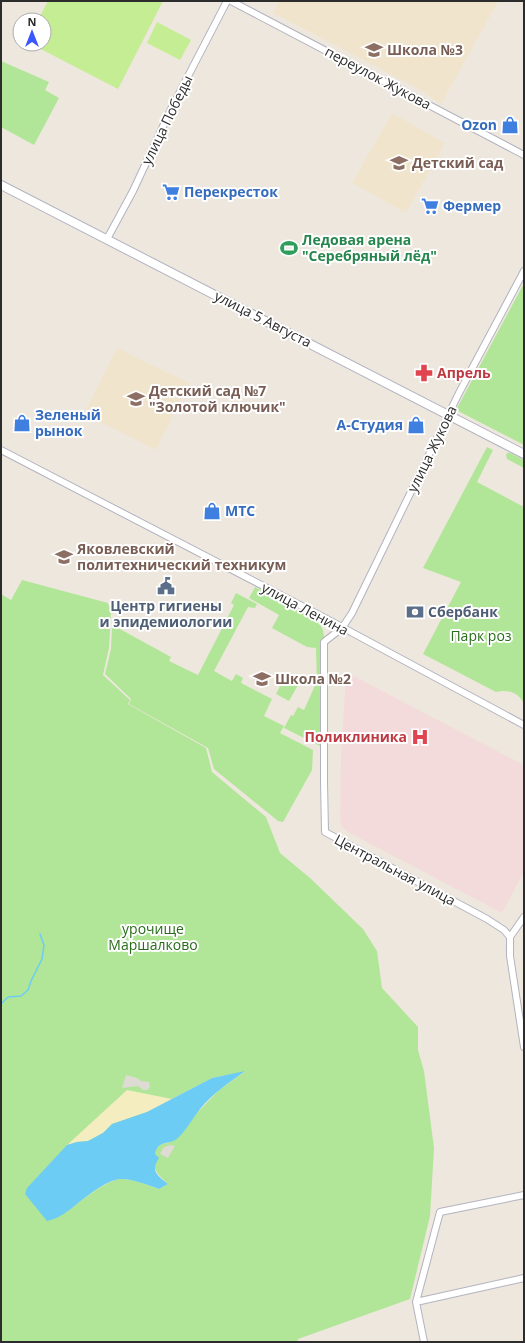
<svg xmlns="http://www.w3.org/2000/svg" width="525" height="1343" viewBox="0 0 525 1343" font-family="'Open Sans',sans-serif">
<rect width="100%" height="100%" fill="#eee7dd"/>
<path fill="#f0e5cc" d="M279 1H496L498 2 441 104 417 88 273 13Z
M392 113 445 143 406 213 352 183Z
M117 348 189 383 156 450 84 414Z"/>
<path fill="#f4dbdb" d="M346 672 524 765V872L502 913 348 832 342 827 340 821 341 756Z"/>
<path fill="#b1e698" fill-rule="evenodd" d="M1 61 49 82 45 90 59 98 34 145 1 127Z
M524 283V445L456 410Z
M487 447 493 450 477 482 524 507V704C519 692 507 689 496 692L423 654 461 582 423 568Z
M507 453H510L524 460V468L507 459 506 455Z
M22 580 108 603 111 610 109 648 103 675 130 700 128 704 206 748 212 772 266 817 280 853 310 878 363 929 377 951 382 988 418 1027V1050L424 1071 434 1148 430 1216 410 1299 298 1339 297 1342H1V594L11 600ZM244 1072 218 1091 168 1143 162 1144 156 1148C152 1169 154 1171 168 1184L159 1189C148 1185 132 1178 120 1179 106 1180 77 1204 65 1213L147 1112 212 1078Z
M255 587 318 621 323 630 324 637V748L284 728 291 715 293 716 298 707 304 710 317 681 316 648 307 647 272 628 279 615 249 598Z
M236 593 257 604 255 608 248 607 214 671 232 681 236 674 243 678 241 683 272 699 264 716 284 726 280 733 313 750 312 770 283 822 278 821 214 769 208 748 129 704 131 699 105 674 111 649 112 627 118 628 171 657 169 661 198 675 234 605 231 603Z
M284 678 298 685 289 701 276 694Z"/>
<path fill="#f3edc0" d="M127 1090 172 1099 147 1112 112 1124 103 1133 88 1141 77 1142 67 1145Z"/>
<path fill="#c5ed94" d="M48 1H163L118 89 31 44H44V20H38Z
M157 22 191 40 180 60 147 43Z"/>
<path fill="#dedad4" d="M126 1075 137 1078 141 1081 149 1082 150 1087 147 1090H143L138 1086 122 1088Z
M170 1145 175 1146 168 1158 160 1154 164 1147Z"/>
<path fill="#6dccf3" d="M245 1071C229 1083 213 1093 200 1109 193 1118 187 1129 178 1138 169 1146 158 1139 155 1154L159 1158C150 1171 158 1176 168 1184L159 1189C149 1185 130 1178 120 1179 106 1180 83 1199 72 1208 64 1214 57 1219 47 1221L25 1194 27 1188 67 1145 77 1142 88 1141 103 1133 112 1124 147 1112 212 1078Z"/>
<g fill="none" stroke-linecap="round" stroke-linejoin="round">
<path stroke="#6dccf3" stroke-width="1.5" d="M1 1004 8 997 21 996 28 990 31 981 42 959 44 945 40 934"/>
<g stroke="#b2b3c0" stroke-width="8">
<path id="minor" d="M231 1 524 155
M107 239 133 191 172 107 227 1
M524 271 459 393 352 613 342 628 324 642V782L325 832 487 919 504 930 510 937V956L524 1047
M1 450 325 618 524 725
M510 937 524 917
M416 1302 524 1278
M424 1342 416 1302 440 1212 524 1195"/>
</g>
<g stroke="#b2b3c0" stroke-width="10">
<path id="tertiary" d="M1 185 524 454"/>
</g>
<use href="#minor" stroke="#fff" stroke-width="6"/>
<use href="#tertiary" stroke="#fff" stroke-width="8"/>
</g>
<defs>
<g id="school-bare" transform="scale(1.38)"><path d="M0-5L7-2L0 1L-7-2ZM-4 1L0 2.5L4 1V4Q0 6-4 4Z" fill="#8d6e63" stroke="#fff" stroke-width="2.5" paint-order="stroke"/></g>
<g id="shop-bare" transform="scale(1.38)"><path d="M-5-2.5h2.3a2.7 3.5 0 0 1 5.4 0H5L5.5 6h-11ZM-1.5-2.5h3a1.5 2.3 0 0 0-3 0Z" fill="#3f7fe0" stroke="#fff" stroke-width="2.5" paint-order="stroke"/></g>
<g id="supermarket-bare" transform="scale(1.38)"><path d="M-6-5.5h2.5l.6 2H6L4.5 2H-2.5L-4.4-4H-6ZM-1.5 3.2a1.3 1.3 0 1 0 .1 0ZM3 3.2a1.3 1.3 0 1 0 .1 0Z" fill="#3f7fe0" stroke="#fff" stroke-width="2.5" paint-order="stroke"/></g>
<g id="stadium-bare" transform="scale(1.38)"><path d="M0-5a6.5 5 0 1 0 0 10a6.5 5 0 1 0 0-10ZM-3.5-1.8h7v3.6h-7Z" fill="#2e9e5b" stroke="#fff" stroke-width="2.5" paint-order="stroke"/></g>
<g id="pharmacy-bare" transform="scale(1.38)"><path d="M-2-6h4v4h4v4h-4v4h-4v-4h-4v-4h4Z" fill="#e0444e" stroke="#fff" stroke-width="2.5" paint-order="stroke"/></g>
<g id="university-bare" transform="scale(1.38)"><path d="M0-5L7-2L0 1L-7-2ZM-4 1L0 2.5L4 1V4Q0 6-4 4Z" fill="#8d6e63" stroke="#fff" stroke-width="2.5" paint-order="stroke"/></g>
<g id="civic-bare" transform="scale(1.38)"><path d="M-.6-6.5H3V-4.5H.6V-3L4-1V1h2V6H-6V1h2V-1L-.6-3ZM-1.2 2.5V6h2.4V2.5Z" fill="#5c6f8a" stroke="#fff" stroke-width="2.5" paint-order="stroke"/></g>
<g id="bank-bare" transform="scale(1.38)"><path d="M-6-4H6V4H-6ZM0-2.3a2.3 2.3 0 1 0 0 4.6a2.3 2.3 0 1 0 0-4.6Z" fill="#5c6f8a" stroke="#fff" stroke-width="2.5" paint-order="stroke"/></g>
<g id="hospital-bare" transform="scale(1.38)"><path d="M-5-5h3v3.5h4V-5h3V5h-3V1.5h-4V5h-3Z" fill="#e0444e" stroke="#fff" stroke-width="2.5" paint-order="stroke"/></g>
</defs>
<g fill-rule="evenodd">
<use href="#school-bare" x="374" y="50"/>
<use href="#shop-bare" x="510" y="125"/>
<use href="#school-bare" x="399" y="163"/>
<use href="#supermarket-bare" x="171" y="192"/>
<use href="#supermarket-bare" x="430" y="206"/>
<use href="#stadium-bare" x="289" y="248"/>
<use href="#pharmacy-bare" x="424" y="373"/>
<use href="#school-bare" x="136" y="399"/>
<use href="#shop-bare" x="22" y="423"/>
<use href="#shop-bare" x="416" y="425"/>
<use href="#shop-bare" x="212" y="511"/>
<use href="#university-bare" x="64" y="557"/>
<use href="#civic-bare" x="166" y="586"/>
<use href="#bank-bare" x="415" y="612"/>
<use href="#school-bare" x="262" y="679"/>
<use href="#hospital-bare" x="420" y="737"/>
</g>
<g text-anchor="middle" stroke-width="4" stroke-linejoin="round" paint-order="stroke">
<g font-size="14" font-weight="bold" fill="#785e54" stroke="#fff" text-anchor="start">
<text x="387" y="55">Школа №3</text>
<text x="412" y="168">Детский сад</text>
<text x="149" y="396">Детский сад №7<tspan x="149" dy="16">"Золотой ключик"</tspan></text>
<text x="77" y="554">Яковлевский<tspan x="77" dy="16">политехнический техникум</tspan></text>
<text x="275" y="684">Школа №2</text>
</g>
<g font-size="14" fill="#2c2c2c" stroke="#fff">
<text transform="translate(378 78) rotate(28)" y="5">переулок Жукова</text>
<text transform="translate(167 120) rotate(-64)" y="5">улица Победы</text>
<text transform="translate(263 319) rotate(27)" y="5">улица 5 Августа</text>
<text transform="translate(432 449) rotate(-64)" y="5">улица Жукова</text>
<text transform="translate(305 609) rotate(28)" y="5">улица Ленина</text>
<text transform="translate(395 870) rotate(28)" y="5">Центральная улица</text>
</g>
<g font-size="14" font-weight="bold" fill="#366cbe" stroke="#fff" text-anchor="start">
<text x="497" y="130" text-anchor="end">Ozon</text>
<text x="184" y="197">Перекресток</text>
<text x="443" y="211">Фермер</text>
<text x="35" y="420">Зеленый<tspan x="35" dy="16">рынок</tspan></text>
<text x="403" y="430" text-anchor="end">А-Студия</text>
<text x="225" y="516">МТС</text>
</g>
<g font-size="14" font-weight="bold" fill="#27864d" stroke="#fff" text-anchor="start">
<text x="302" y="245">Ледовая арена<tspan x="302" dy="16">"Серебряный лёд"</tspan></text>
</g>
<g font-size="14" font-weight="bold" fill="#be3a42" stroke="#fff" text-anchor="start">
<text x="437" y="378">Апрель</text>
<text x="407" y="742" text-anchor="end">Поликлиника</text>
</g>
<g font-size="14" font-weight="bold" fill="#4e5e75" stroke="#fff">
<text x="166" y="611">Центр гигиены<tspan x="166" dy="16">и эпидемиологии</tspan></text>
<text x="428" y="617" text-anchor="start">Сбербанк</text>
</g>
<g font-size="14" fill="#276c18" stroke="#fff">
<text x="481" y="641">Парк роз</text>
<text x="153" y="934">урочище<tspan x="153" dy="16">Маршалково</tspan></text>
</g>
</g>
<rect width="525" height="1343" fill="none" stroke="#2c2c2c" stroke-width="4"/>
<g transform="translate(32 32)"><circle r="19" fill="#ffffff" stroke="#ababab"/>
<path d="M0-3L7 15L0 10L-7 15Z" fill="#3958ff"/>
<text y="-6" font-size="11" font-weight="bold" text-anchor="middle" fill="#2c2c2c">N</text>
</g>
</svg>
